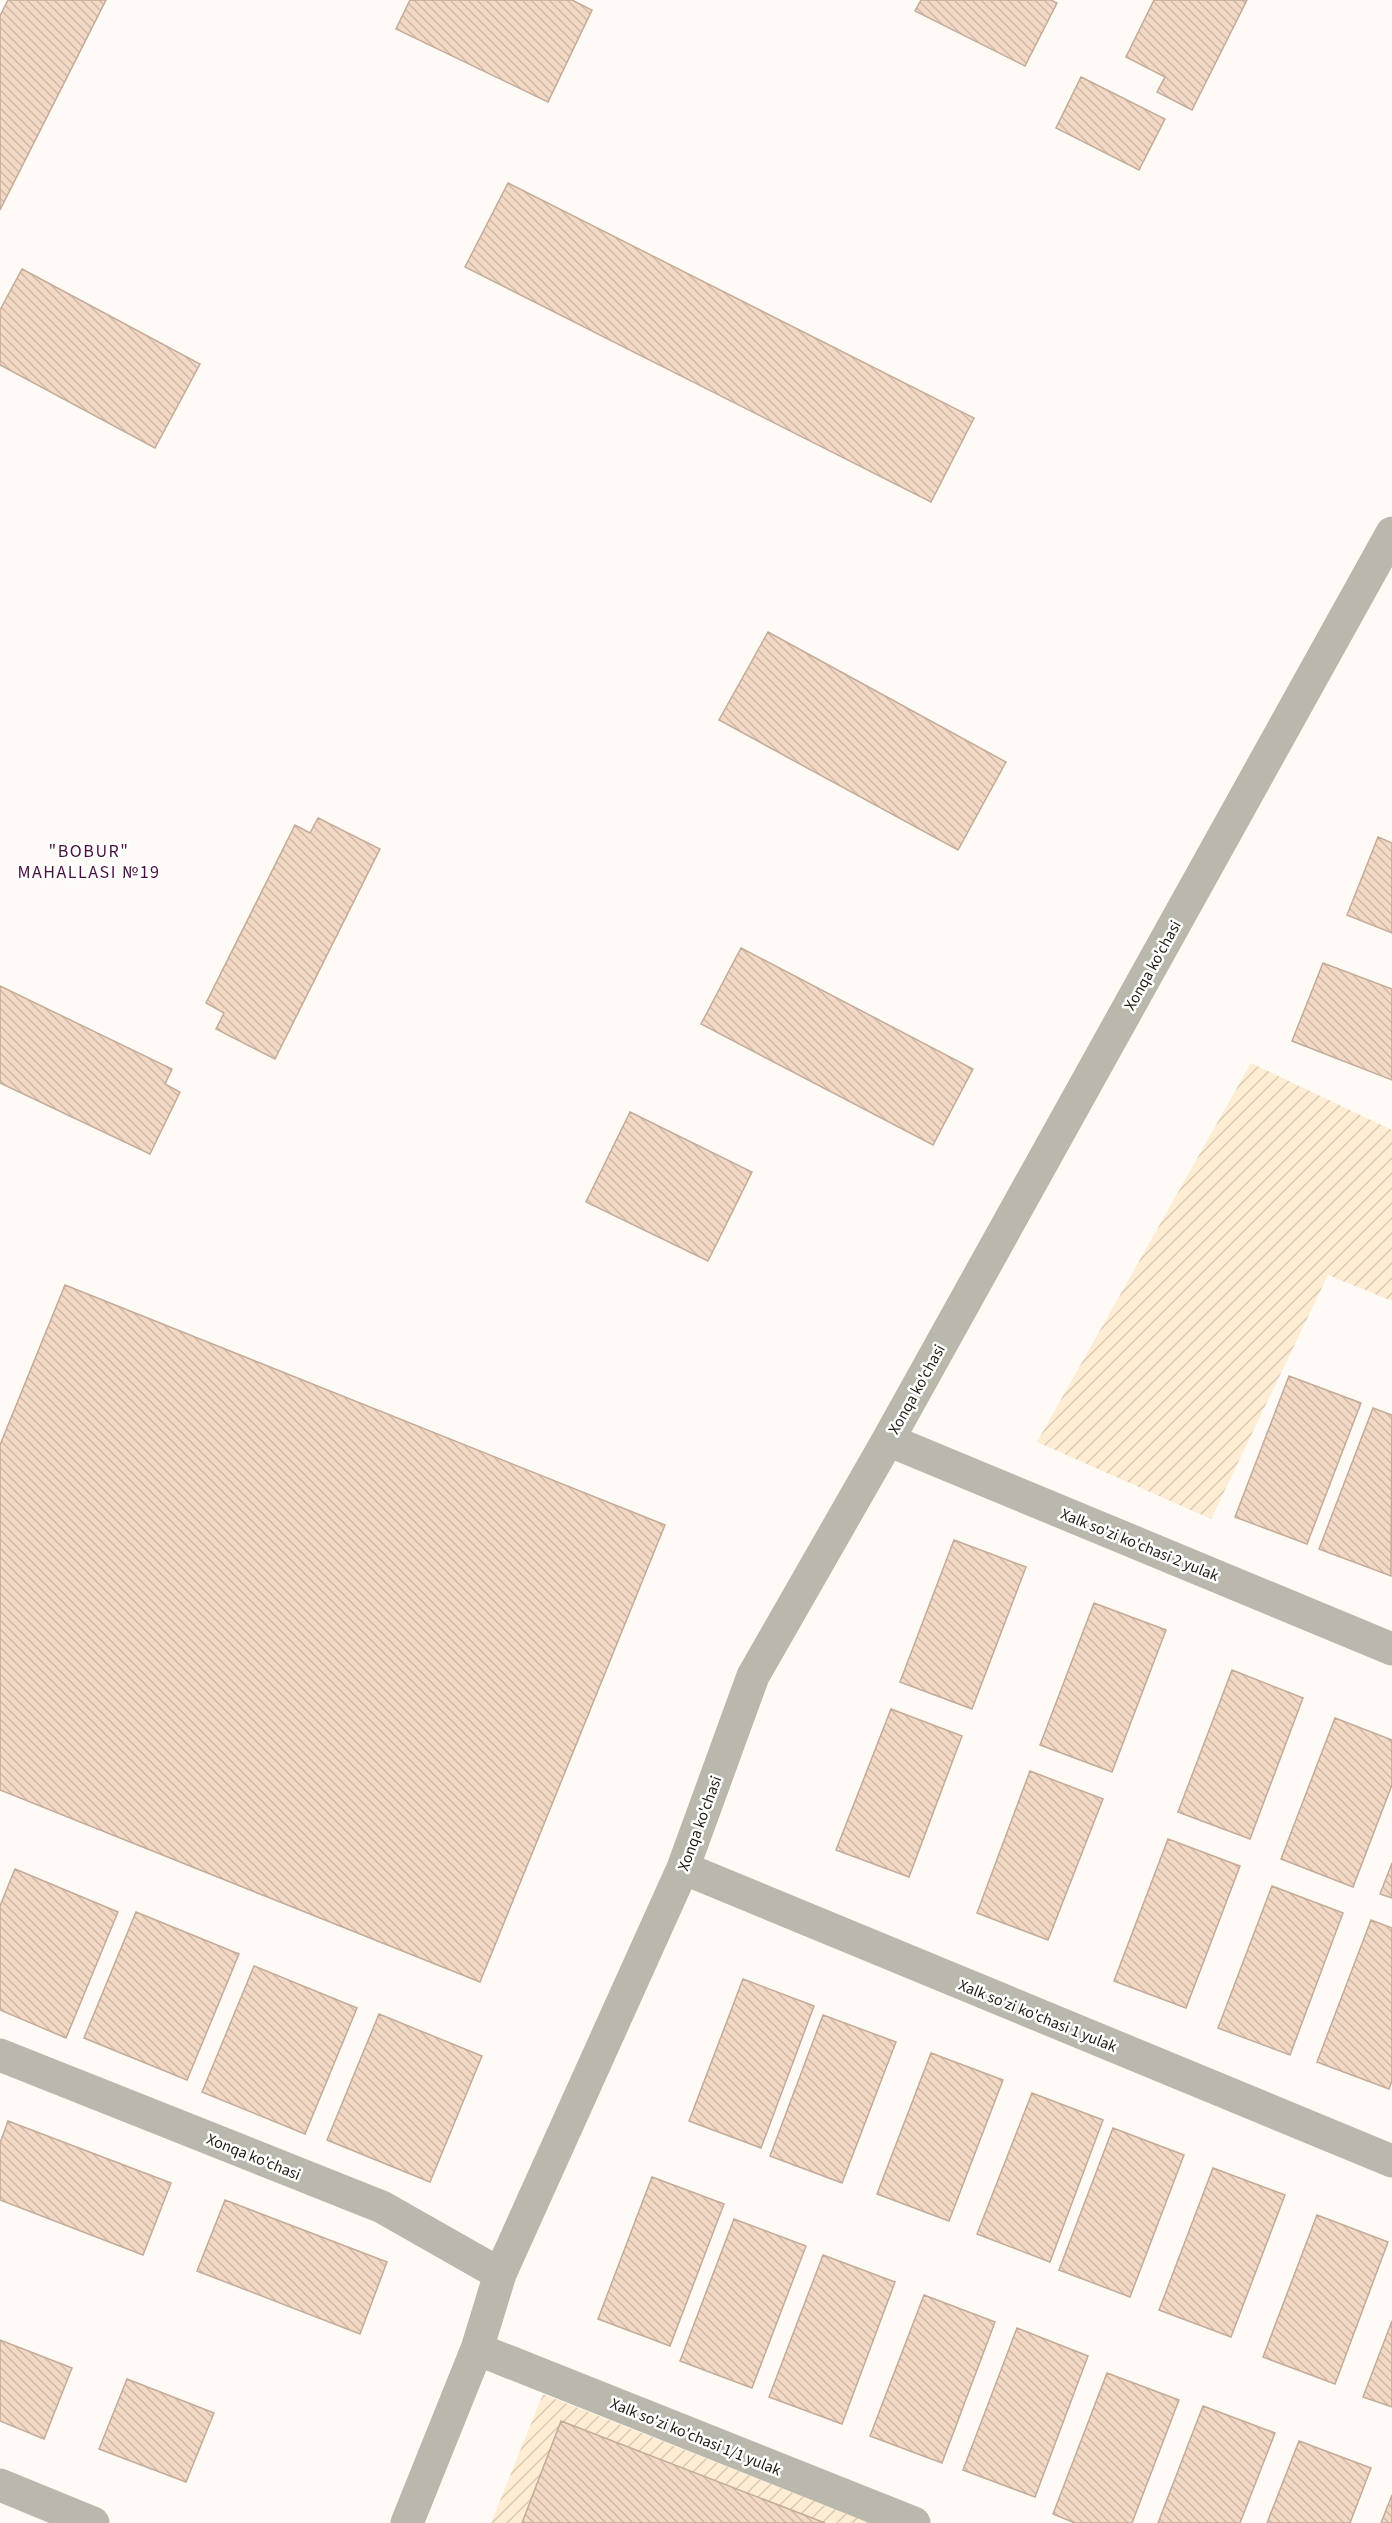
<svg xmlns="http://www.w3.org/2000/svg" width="1392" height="2523" viewBox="0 0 1392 2523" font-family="'Source Sans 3',sans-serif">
<defs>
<pattern id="industrial-furrows" width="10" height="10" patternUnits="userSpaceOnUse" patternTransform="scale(1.5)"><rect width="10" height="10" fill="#feecd3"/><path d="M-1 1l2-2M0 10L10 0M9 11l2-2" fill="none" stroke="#d9cab4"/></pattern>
<pattern id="building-back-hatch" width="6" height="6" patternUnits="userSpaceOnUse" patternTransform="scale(1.5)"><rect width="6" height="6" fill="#f2d8c5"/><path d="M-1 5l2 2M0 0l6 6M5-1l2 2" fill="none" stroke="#cfb9a8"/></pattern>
</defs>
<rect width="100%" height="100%" fill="#fefbf6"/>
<path fill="url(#industrial-furrows)" d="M1251 1063 1392 1130V1301L1328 1275 1211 1519 1037 1442Z
M543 2394 870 2523H491Z"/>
<path fill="url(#building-back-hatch)" stroke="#c4ab99" stroke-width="1.5" d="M8 0H106L0 210V16Z
M410 0H572L592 10 548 102 396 29Z
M921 0H1051L1057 3 1025 66 915 11Z
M1154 0H1247L1192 110 1157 92 1165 77 1126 57Z
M1081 77 1165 119 1139 170 1056 128Z
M508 183 974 418 931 502 465 267Z
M22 269 200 364 155 448 0 365V310Z
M768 632 1006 762 958 850 719 720Z
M318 818 380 849 275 1059 216 1029 224 1013 206 1003 295 825 310 833Z
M1378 837 1392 843V933L1347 915Z
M741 948 973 1069 933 1145 701 1024Z
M1323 963 1392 989V1080L1292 1041Z
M0 986 172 1069 165 1084 180 1092 150 1154 0 1083Z
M630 1112 752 1172 708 1261 586 1202Z
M65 1285 665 1525 480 1982 0 1790V1445Z
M1289 1376 1361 1403 1307 1544 1235 1517Z
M1373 1408 1392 1415 1391 1576 1319 1549Z
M954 1540 1026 1567 972 1709 900 1682Z
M1094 1603 1166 1630 1112 1772 1040 1745Z
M1232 1670 1303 1698 1250 1839 1178 1812Z
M891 1709 962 1736 909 1877 836 1850Z
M1335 1718 1392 1740V1785L1353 1887 1281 1859Z
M1030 1771 1103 1799 1048 1940 977 1913Z
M1168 1839 1240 1866 1186 2008 1114 1981Z
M1392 1863V1898L1380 1894Z
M15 1869 118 1912 66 2038 0 2010V1906Z
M1272 1886 1343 1913 1290 2055 1218 2028Z
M136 1912 239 1954 187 2080 84 2038Z
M1371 1920 1392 1928V2081L1389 2089 1317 2062Z
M254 1966 357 2008 305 2134 202 2092Z
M743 1979 814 2006 761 2148 689 2121Z
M379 2014 482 2056 430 2182 327 2140Z
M823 2015 896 2042 842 2183 770 2156Z
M931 2053 1003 2080 949 2221 877 2194Z
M1032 2093 1103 2120 1050 2262 977 2234Z
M8 2121 171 2183 143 2255 0 2200V2143Z
M1113 2128 1184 2155 1130 2297 1059 2270Z
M1213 2168 1285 2195 1231 2337 1159 2310Z
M652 2177 724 2204 670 2346 598 2319Z
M225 2200 387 2262 360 2334 197 2271Z
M1317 2215 1388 2242 1335 2384 1263 2357Z
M734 2219 806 2246 752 2388 680 2361Z
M823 2255 895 2282 842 2424 769 2397Z
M924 2295 995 2322 942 2463 870 2436Z
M1392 2321V2407L1363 2397Z
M1017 2328 1088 2356 1035 2497 963 2470Z
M0 2340 72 2368 44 2439 0 2421Z
M1107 2373 1179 2400 1132 2523H1075L1053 2514Z
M127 2379 214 2413 186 2482 99 2449Z
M1203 2406 1275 2433 1240 2523H1158Z
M561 2421 825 2523H522Z
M1299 2441 1371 2468 1350 2523H1267Z
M1392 2495V2523H1381Z"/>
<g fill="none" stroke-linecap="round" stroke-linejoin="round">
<path stroke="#bab8ac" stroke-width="33" d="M888 1440 1392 1649
M683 1868 1392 2161
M0 2055 382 2207 500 2274
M477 2349 914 2523
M0 2485 93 2523
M407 2523 477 2349 500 2274 683 1868 753 1676 888 1440 1392 533"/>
</g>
<g text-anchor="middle" stroke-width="5" stroke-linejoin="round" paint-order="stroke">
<g font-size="16" fill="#201a11" stroke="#fff">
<text transform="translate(1152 965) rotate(-61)" y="6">Xonqa ko'chasi</text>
<text transform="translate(916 1389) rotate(-61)" y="6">Xonqa ko'chasi</text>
<text transform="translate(1140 1544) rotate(22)" y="6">Xalk so'zi ko'chasi 2 yulak</text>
<text transform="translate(699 1823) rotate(-70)" y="6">Xonqa ko'chasi</text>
<text transform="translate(1038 2015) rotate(22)" y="6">Xalk so'zi ko'chasi 1 yulak</text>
<text transform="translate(254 2156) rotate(22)" y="6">Xonqa ko'chasi</text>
<text transform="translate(696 2436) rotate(22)" y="6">Xalk so'zi ko'chasi 1/1 yulak</text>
</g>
<g font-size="18" letter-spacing="1.5" fill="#47113e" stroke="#fff">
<text x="89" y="857">"BOBUR"<tspan x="89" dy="21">MAHALLASI №19</tspan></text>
</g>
</g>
</svg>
